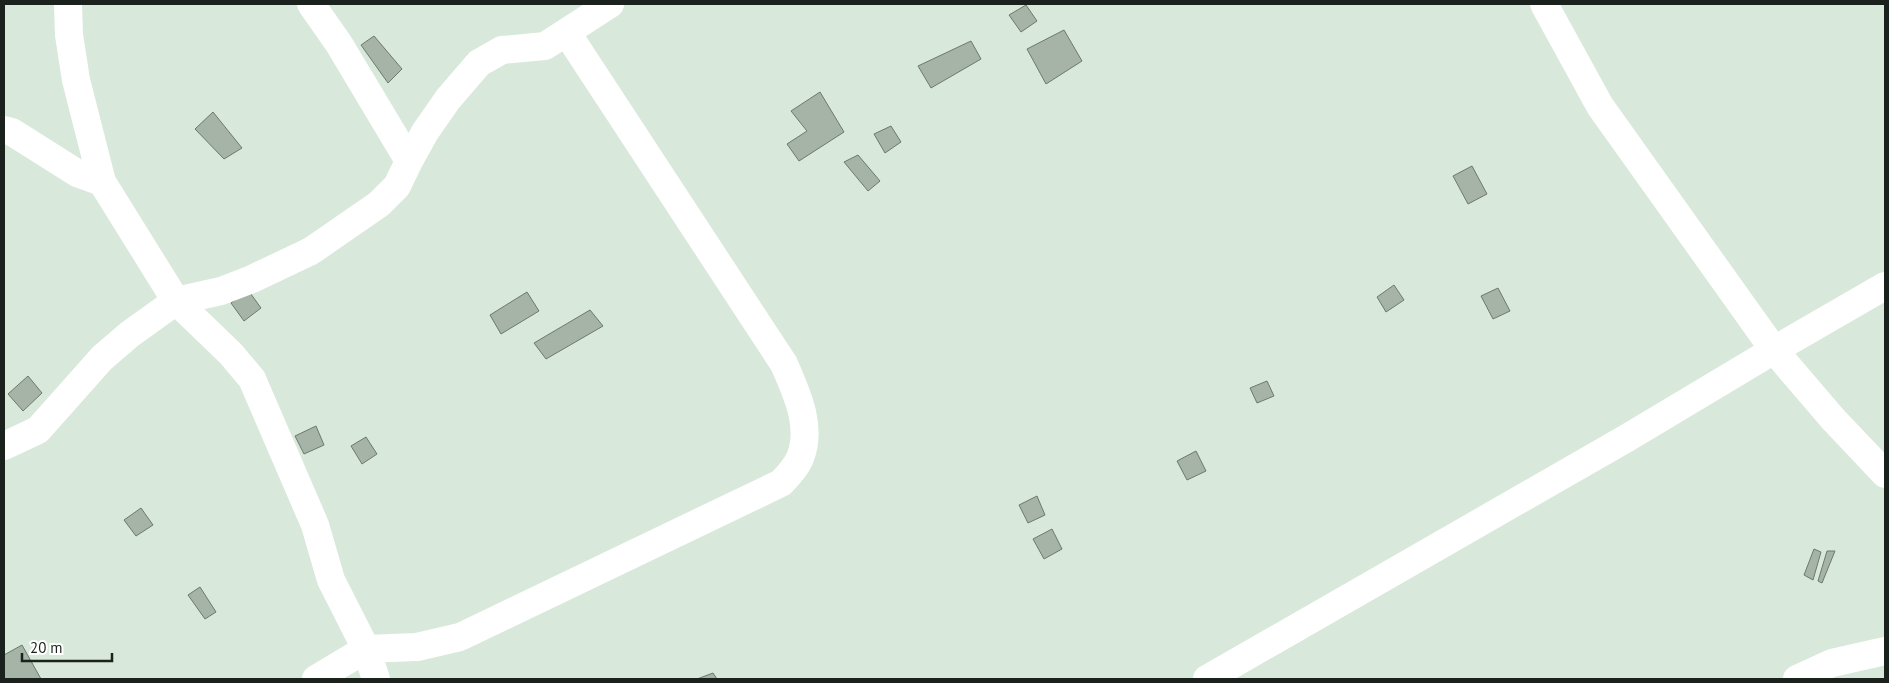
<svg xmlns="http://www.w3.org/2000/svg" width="1889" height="683" viewBox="0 0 1889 683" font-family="'PT Sans',sans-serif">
<rect width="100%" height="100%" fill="#d8e8da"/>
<path fill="#a5b4a7" stroke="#6c7a6e" d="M1026 5 1037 21 1021 32 1009 15Z
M1064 30 1082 61 1046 84 1027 49Z
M374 36 402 69 388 83 361 45Z
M971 41 981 59 931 88 918 66Z
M820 92 844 132 799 161 787 144 807 131 791 111Z
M213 112 242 148 224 159 195 129Z
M891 126 901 142 885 153 874 134Z
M858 155 880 181 868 191 844 162Z
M1472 166 1487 194 1468 204 1453 176Z
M1394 285 1404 300 1386 312 1377 297Z
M1498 288 1510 311 1493 319 1481 296Z
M248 290 261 308 244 321 231 303Z
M527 292 539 311 501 334 490 315Z
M590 310 603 326 546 359 534 343Z
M28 376 42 393 23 411 8 394Z
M1267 381 1274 396 1257 403 1250 388Z
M316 426 324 445 304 454 295 436Z
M366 437 377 454 362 464 351 446Z
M1196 451 1206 471 1187 480 1177 461Z
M1037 496 1045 515 1028 523 1019 505Z
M141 508 153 525 136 536 124 520Z
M1052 529 1062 549 1044 559 1033 539Z
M1814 549 1821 552 1813 580 1804 575Z
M1827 551H1835L1822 583 1818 581Z
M200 587 216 612 205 619 188 595Z
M22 645 41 679H4V655Z
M713 673 717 679H697Z"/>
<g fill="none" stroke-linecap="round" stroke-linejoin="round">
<path stroke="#fff" stroke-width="28" d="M68 4 69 35 76 80 102 182 176 301 231 354 252 379 315 525 331 580 366 649 376 679
M311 4 339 44 409 161
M1544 4 1600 106 1774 350 1833 419 1885 474
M4 130 12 132 77 173 102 182
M4 446 38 430 102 358 130 334 176 301 221 291 252 279 311 251 379 204 397 186 409 161 425 132 448 99 479 63 502 50 545 46 610 4
M316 679 366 649 417 647 460 637 781 483C788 476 796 467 800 458 813 426 796 392 784 364L567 33
M1207 679 1627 438 1774 350 1885 286
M1797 679 1832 663 1885 651"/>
</g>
<rect width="1889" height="683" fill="none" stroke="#1b211c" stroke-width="10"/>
<path d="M22 653v8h90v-8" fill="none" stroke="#1b211c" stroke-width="2.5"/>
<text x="30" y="653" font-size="15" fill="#1b211c" stroke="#ffffff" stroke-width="4" paint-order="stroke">20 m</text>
</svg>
